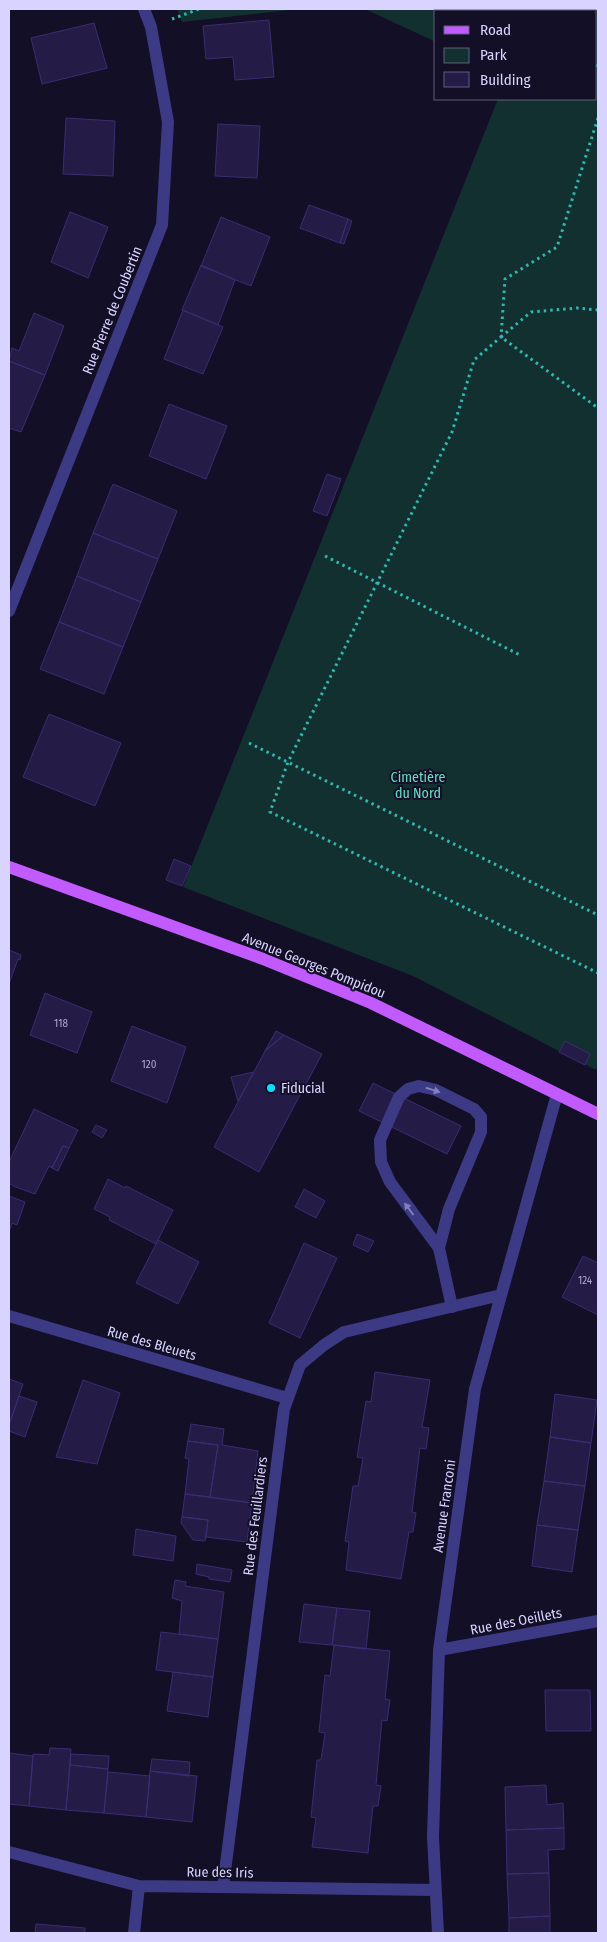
<svg xmlns="http://www.w3.org/2000/svg" width="607" height="1942" viewBox="0 0 607 1942" font-family="'Fira Sans Condensed',sans-serif">
<rect width="100%" height="100%" fill="#130f26"/>
<path fill="#12302f" d="M177 9H298L182 22Z
M365 9H528L527 11H436V42Z
M534 9H598V1069H594L413 976 183 887 498 99H596V11H533Z"/>
<path fill="#241b47" stroke="#3b2d73" d="M269 20 274 77 235 80 233 57 206 59 203 26Z
M94 23 107 68 42 84 31 38Z
M66 118 115 121 113 176 63 174Z
M218 124 260 126 257 178 215 176Z
M309 205 348 219 340 243 300 228Z
M70 212 108 227 88 278 51 262Z
M221 217 270 237 251 286 201 266Z
M348 219 352 221 344 244 340 243Z
M201 265 235 280 218 325 182 310Z
M183 310 223 327 203 374 164 359Z
M34 313 64 326 45 375 9 361 12 348 19 351Z
M9 361 45 375 21 432 9 428Z
M169 404 227 426 206 479 149 456Z
M327 474 341 479 327 516 313 511Z
M113 484 177 511 158 559 93 533Z
M93 533 158 559 141 602 77 576Z
M77 576 141 602 123 647 59 622Z
M59 622 123 647 104 694 40 669Z
M49 714 121 743 95 806 23 777Z
M174 859 191 866 182 886 166 880Z
M9 950 21 955 20 960 18 959 9 984Z
M45 993 92 1012 77 1053 30 1035Z
M132 1026 186 1047 167 1103 111 1081Z
M276 1031 284 1035 265 1051Z
M284 1035 322 1054 259 1172 214 1147 265 1051Z
M565 1041 590 1054 585 1065 559 1052Z
M254 1072 238 1101 231 1077Z
M373 1083 461 1126 447 1154 359 1111Z
M34 1109 78 1130 69 1148 63 1146 52 1168 49 1166 35 1194 13 1186 12 1184 9 1185V1162Z
M96 1125 107 1130 102 1138 92 1132Z
M63 1146 69 1148 58 1171 52 1168Z
M108 1179 125 1188 126 1186 173 1210 156 1244 109 1220 110 1217 94 1209Z
M304 1189 325 1201 316 1218 295 1207Z
M9 1196 25 1202 17 1225 12 1223 9 1232Z
M357 1234 374 1241 368 1252 353 1245Z
M158 1240 199 1262 178 1304 136 1283Z
M304 1243 337 1258 300 1338 269 1323Z
M583 1256 598 1263V1315L562 1297Z
M375 1372 430 1380 422 1427 429 1428 426 1449 420 1448 412 1512 416 1513 413 1532H409L401 1579 346 1570 349 1542 345 1541 353 1486H358L363 1458 357 1457 366 1401 371 1402Z
M9 1379 23 1384 9 1425Z
M83 1380 120 1393 97 1464 56 1457Z
M555 1394 597 1400 591 1443 550 1437Z
M19 1396 37 1402 25 1437 9 1431V1425Z
M191 1424 224 1429 222 1445 258 1451 252 1503 210 1497 218 1445 188 1441Z
M550 1437 591 1443 585 1486 544 1481Z
M188 1441 218 1445 210 1497 185 1494 189 1459 185 1458Z
M544 1481 585 1486 578 1530 537 1525Z
M185 1494 252 1503 247 1542 206 1537 208 1520 182 1517Z
M182 1517 208 1520 205 1541 193 1540 181 1523Z
M537 1525 578 1530 572 1572 532 1566Z
M136 1529 176 1536 173 1561 133 1555Z
M197 1564 232 1570 230 1582 209 1579V1577L196 1574Z
M175 1580 186 1582 185 1586 224 1592 218 1639 179 1634 182 1601 172 1598Z
M304 1604 337 1608 332 1645 299 1642Z
M337 1608 370 1611 366 1649 332 1645Z
M161 1632 218 1639 213 1677 156 1670Z
M334 1645 390 1651 385 1699 390 1700 387 1721 382 1720 376 1785 381 1786 378 1806H373L368 1853 312 1847 316 1818 311 1817 317 1760H321L325 1733 319 1732 325 1675 330 1676Z
M173 1672 213 1677 208 1717 167 1711Z
M545 1690H590L591 1731H546Z
M50 1748 71 1749 66 1810 29 1806 33 1754 49 1755Z
M9 1753 33 1756 29 1806 9 1804Z
M71 1754 109 1756 108 1769 70 1765Z
M152 1759 190 1762 189 1776 150 1771Z
M70 1765 108 1769 104 1813 66 1810Z
M150 1771 197 1776 192 1822 146 1817Z
M108 1772 150 1776 146 1817 104 1813Z
M546 1785 547 1805 563 1803 564 1828 506 1830 505 1787Z
M564 1828V1849L548 1850 549 1873 507 1874 506 1830Z
M549 1873 550 1916 509 1918 507 1874Z
M550 1916V1933H509V1918Z
M36 1924 85 1928V1933H35Z"/>
<g fill="none" stroke-linecap="round" stroke-linejoin="round">
<path stroke="#2fb8b0" stroke-width="3" stroke-dasharray="2.5 4" stroke-linecap="butt" d="M172 19 199 9
M596 65 598 66
M598 118 557 247 505 279 501 337 474 360 452 432 288 762 270 812 598 973
M598 310 577 308 531 312 501 337 598 408
M325 556 520 655
M249 743 598 915"/>
<path stroke="#3d3a85" stroke-width="12" d="M9 611 162 225 168 122 151 27 144 9
M439 1248 449 1209 481 1132V1117L474 1109 436 1090 419 1086 408 1089 399 1097 380 1140 381 1162 390 1182 439 1248 452 1307
M9 1316 287 1398
M439 1650 598 1621
M9 1852 139 1886 435 1890
M223 1887 284 1409 300 1365 324 1345 344 1332 501 1295
M134 1933 139 1886
M438 1933 433 1837 439 1650 475 1389 557 1094"/>
<path stroke="#c25bff" stroke-width="12" d="M9 867 263 959 371 1003 598 1114"/>
</g>
<defs><path id="oneway-solid" d="M-6-.8H1V-3.2L6.5 0L1 3.2V.8H-6Z" transform="scale(1.25)"/></defs>
<g fill="#837fbc">
<use href="#oneway-solid" transform="translate(433 1090) rotate(17)"/>
<use href="#oneway-solid" transform="translate(409 1209) rotate(-127)"/>
</g>
<circle fill="#00e5ff" stroke="#130f26" stroke-width="2" cx="271" cy="1088" r="5"/>
<g text-anchor="middle" stroke-width="4" stroke-linejoin="round" paint-order="stroke">
<g font-size="11" fill="#aca6d1">
<text x="61" y="1027">118</text>
<text x="149" y="1068">120</text>
<text x="585" y="1284">124</text>
</g>
<g font-size="14" fill="#d9d4ff" stroke="#130f26">
<text transform="translate(112 310) rotate(-68)" y="5">Rue Pierre de Coubertin</text>
<text transform="translate(314 965) rotate(22)" y="5">Avenue Georges Pompidou</text>
<text transform="translate(152 1343) rotate(16)" y="5">Rue des Bleuets</text>
<text transform="translate(444 1506) rotate(-82)" y="5">Avenue Franconi</text>
<text transform="translate(255 1516) rotate(-83)" y="5">Rue des Feuillardiers</text>
<text transform="translate(516 1621) rotate(-11)" y="5">Rue des Oeillets</text>
<text transform="translate(220 1872) rotate(1)" y="5">Rue des Iris</text>
</g>
<g font-size="14" fill="#5fe0c0" stroke="#130f26">
<text x="418" y="782">Cimetière<tspan x="418" dy="16">du Nord</tspan></text>
</g>
<g font-size="14" fill="#d9d4ff" stroke="#130f26" text-anchor="start">
<text x="281" y="1093">Fiducial</text>
</g>
</g>
<rect width="607" height="1942" fill="none" stroke="#d9d4ff" stroke-width="20"/>
<rect x="434" y="10" width="162" height="90" fill="#130f26" stroke="#625e7d"/>
<rect x="444" y="26" width="25" height="8" fill="#c25bff" stroke="#625e7d"/>
<text x="480" y="35" font-size="15" fill="#d9d4ff">Road</text>
<rect x="444" y="48" width="25" height="15" fill="#12302f" stroke="#625e7d"/>
<text x="480" y="60" font-size="15" fill="#d9d4ff">Park</text>
<rect x="444" y="72" width="25" height="15" fill="#241b47" stroke="#625e7d"/>
<text x="480" y="85" font-size="15" fill="#d9d4ff">Building</text>
</svg>
